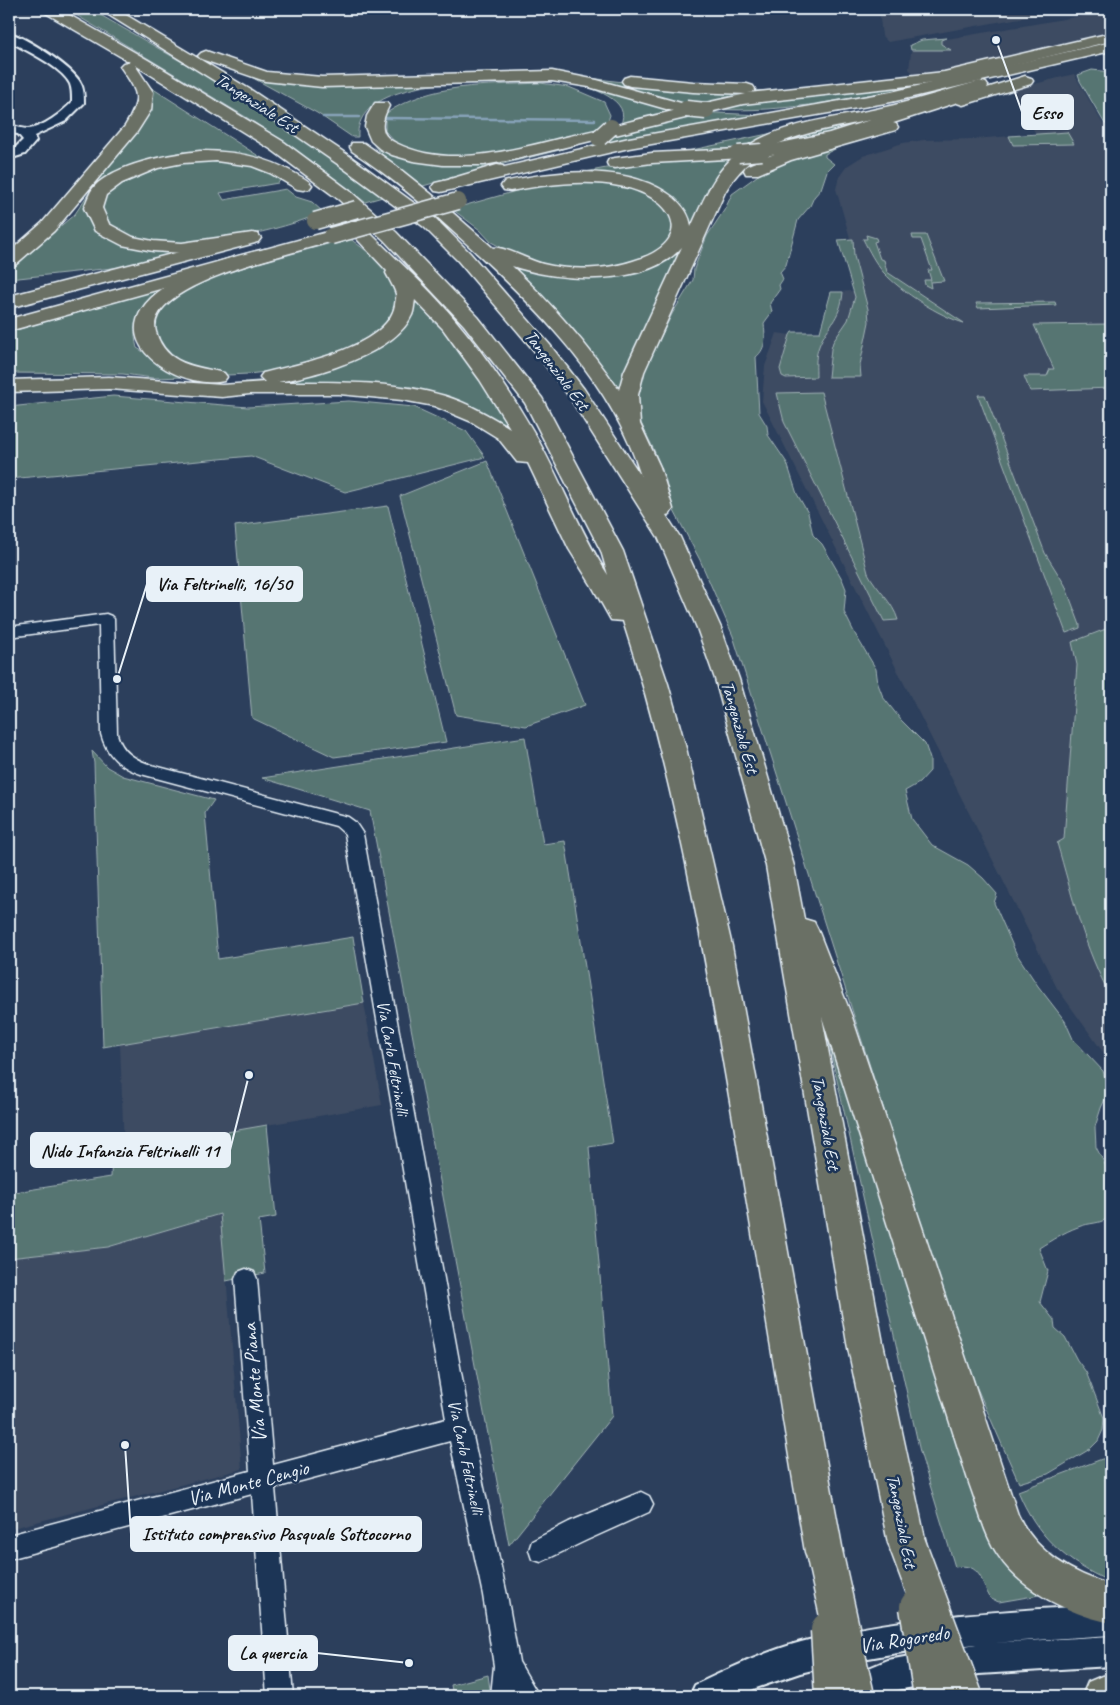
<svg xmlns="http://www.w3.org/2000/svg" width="1120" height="1705" viewBox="0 0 1120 1705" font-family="Caveat,sans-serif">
<rect width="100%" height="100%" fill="#2c3f5c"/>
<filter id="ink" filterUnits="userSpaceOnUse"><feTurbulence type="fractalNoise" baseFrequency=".02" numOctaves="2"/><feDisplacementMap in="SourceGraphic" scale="10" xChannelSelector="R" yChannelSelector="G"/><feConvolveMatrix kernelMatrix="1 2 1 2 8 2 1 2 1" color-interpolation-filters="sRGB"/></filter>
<g filter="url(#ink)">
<path fill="#3d4b62" d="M879 9H1070L888 42 882 36Z
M1106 9H1111V31L974 66 916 77 909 69 912 45 1081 16Z
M1074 74 1103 124H1111V1060L1103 1052 1057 988 762 401 765 366 777 333 790 335 792 332H820L831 292 854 291 838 240 850 238 836 189 839 177 847 166 863 156 903 143 924 140 974 139 1036 134 1011 90Z
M364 1003 382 1105 124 1150 120 1044Z
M221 1214 242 1469 9 1529V1258L108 1247Z"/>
<path fill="#577472" stroke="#a0b2b5" d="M66 9H90L215 81 268 113 386 196 365 202 313 162 249 119Z
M946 38 941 40V44L951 50H911L910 45 922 40Z
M1092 70 1111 72V124H1105L1080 81 1078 75Z
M242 72 272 79 448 83C418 86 355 96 358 137H352L317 113Z
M564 75 640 84 747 91 781 90 694 107Z
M572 82 681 110 620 126C634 99 590 88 572 82Z
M932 82C859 97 786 114 711 109L728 104Z
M540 83 569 87 604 102 610 115 606 127 597 132 471 159 418 155 396 143 385 131V114C432 82 486 86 540 83Z
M147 85 268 162 166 157 92 198 86 213 94 224 96 232C118 246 147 246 173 249V255L122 267 9 279V269L75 214 104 170 142 126 153 96Z
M697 112 760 115 587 147 614 134Z
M897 112 762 157 790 151 757 164 737 175 750 158 791 138Z
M806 126 742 151 673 154Z
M1067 132 1074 144 1013 145 1009 136Z
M368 133 431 162 582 142 560 150 479 170 423 186C408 174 372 153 368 133Z
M837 148 825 154V157L834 164 827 171 821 189 814 197 810 206 798 220 786 265 780 272 783 279 779 285 780 289 770 303 772 312 764 323C765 335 767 348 756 357L759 413 767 426 768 435 787 463 797 494 808 513 813 535 822 544 842 579 846 589 844 612 855 634 876 669 878 684 883 697 901 720 925 744 930 759V771L919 783 905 791 912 819 932 845 968 865 983 878 997 894 994 903 1016 953 1038 986 1065 1021 1073 1039 1103 1071 1109 1091 1101 1108 1095 1127 1096 1147 1111 1176V1216C1100 1225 1090 1222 1078 1227 1064 1232 1052 1240 1039 1248L1048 1271 1040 1302 1054 1320 1055 1328 1065 1337 1077 1360 1086 1372 1104 1418 1103 1430 1098 1441 1090 1449 1048 1474 1019 1483 961 1352 733 636 700 560 672 507 666 481 654 450 639 419 637 386 672 314 693 280 694 269 707 236 725 209 732 194 768 168 803 156Z
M738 157 707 189 712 190 621 394 503 260 534 273 617 274 686 236 665 195 569 175 633 163Z
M201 158 249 163 282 178 278 183 220 193 224 200 286 189 296 197 312 202 323 212C283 232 100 278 102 197L113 187 156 166Z
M606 182 651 195 671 213 674 234 660 251 633 264 584 271 536 266 491 242 480 230 452 209 527 188 556 183Z
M866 235 876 238 877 241 874 242 880 259 884 260 887 272 964 323C939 316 902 292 884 273 875 263 869 251 863 239H867Z
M912 235H926L944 281 930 282 931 288 925 285 924 280H931L928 270H932L921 239H913Z
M349 238 368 252 389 271 402 302 388 328 329 359 283 370 248 374 227 375 205 372 175 362 154 341 153 316 180 292 199 282 245 267Z
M853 239 854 256 868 309 869 322 860 365 861 377H828L831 349 833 342 848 320 855 297 838 240Z
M168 286C145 302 129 318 137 348L184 377 153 378 123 374 9 373V332Z
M831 292H843C841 320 825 327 818 349 815 359 816 367 816 377L786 378 782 376 780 369 790 335 792 332H820Z
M411 293 437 320 433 322C453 331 508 421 521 444L454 404 244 385 245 382 281 379 376 346Z
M1055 302 1056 305 978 308 976 303Z
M1111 324V388L1030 391 1024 376H1047L1050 369H1054L1034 325Z
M821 392 868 573C876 589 893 602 898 620L884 621 784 422 777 393Z
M978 395H985L1045 553 1065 585 1080 625V628L1066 633Z
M113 396 248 407 349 401 414 407 466 431 485 457 345 492 251 456 9 479V407Z
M487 461 585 705 526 726 456 715 400 496Z
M388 506 446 742 334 757 252 718 235 526Z
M1111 627V996C1084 950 1072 894 1057 843L1064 839 1077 665 1072 642Z
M525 737 543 844 565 841 613 1143 589 1147 612 1416 509 1545 370 811 262 778Z
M92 751 107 767 123 776 214 800 205 813 218 959 353 937 364 1003 103 1047 94 763Z
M834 1043 1045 1594 999 1602 991 1599C980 1582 982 1562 955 1567L920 1452 829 1044Z
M267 1125 276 1217 259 1220 265 1273 226 1281 220 1214 108 1247 9 1258V1193L111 1177 112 1152Z
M1111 1458V1580L1109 1581C1065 1562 1036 1535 1018 1491L1102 1459Z
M488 1675 491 1696H453L451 1685Z"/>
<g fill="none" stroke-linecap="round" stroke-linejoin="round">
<path stroke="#87a3b9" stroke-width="2.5" d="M323 117H359
M384 118 595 120"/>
<g stroke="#e8f1f8" stroke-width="3">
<path id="minor" d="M106 614 111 616 114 619 117 734C122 752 134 759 151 765L348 817 355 822 363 834 471 1427 507 1595 519 1662 539 1696H491L494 1666 483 1595 450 1441 275 1488 293 1696H267L252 1494 9 1559V1535L250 1471 235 1279 238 1272 246 1269 254 1272 257 1279 273 1465 446 1419 345 834 336 826 141 774C120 767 107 756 101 734L99 625 9 637V627Z
M641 1492 649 1496 653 1504 649 1512 587 1540 541 1562 532 1559 529 1550 532 1541 569 1522Z"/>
</g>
<g stroke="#e8f1f8" stroke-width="4">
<path id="tertiary" d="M9 33C26 37 74 68 81 84 84 90 84 97 84 103L66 121 34 136 36 141 25 154 9 159V151L15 148 23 140 18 134 9 133V125C15 126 23 129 28 129 42 128 63 112 72 102V100C72 95 72 89 70 84 62 67 25 50 9 41Z
M1111 1605V1635L992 1643 1111 1636V1666L979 1674 888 1692 877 1696H829L828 1694 833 1683 888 1660 976 1644 903 1652 851 1661 800 1673 756 1688 740 1696H690L695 1685C729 1669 764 1652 801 1642 902 1615 1007 1611 1111 1605Z"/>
</g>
<g stroke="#e8f1f8" stroke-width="3">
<path id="trunk" d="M1111 42V51L891 102 629 148 441 192 435 191 432 187 435 183 629 138 891 92Z
M952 94 958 96 960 99 958 102 841 140 762 157 756 156 754 152 756 148 829 133Z
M738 149 744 150 746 154 744 158 652 163 615 168 609 167 607 163 609 159 615 158 652 153Z
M331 231 337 232 340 236 337 240 9 331V319Z
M249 234 255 235 258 239 255 243 9 308V296Z"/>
</g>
<g stroke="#e8f1f8" stroke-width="3">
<path id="motorway" d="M42 9H59L148 60 284 142 350 191 396 232 478 317 542 398 623 551 668 684 687 752 732 946 843 1552 838 1566 824 1571 810 1566 805 1552C781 1408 757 1264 733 1119 704 952 676 783 623 621L611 620 592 586 569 549 528 463 517 462 498 438 472 422 434 406 402 400 339 394H250L222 397 109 389 9 392V380L109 377 222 385 265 382 260 377 263 373C298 364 387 348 395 305 395 302 397 297 396 294 394 287 389 279 386 273L387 271 357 239 360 235 366 234 372 235C400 263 432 291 457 322 485 355 511 393 533 431 560 477 578 529 608 575L601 551 525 403 464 325 384 240 338 199 272 150 135 65 153 92 151 110 137 132 54 231 15 265 9 266V252L42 223 125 126C143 97 138 93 120 66L123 63 130 62 44 12ZM415 300 443 329 480 380 510 428C490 416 468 403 445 396 392 380 332 382 277 382 315 376 395 354 412 315 414 311 414 304 415 300Z
M99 9H116L251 90 351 157 436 219 470 253 550 345 584 389 641 476C613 383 537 308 467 244 431 211 393 178 352 151L350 147 352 143H364L391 162 430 193 493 248C504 246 530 261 543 264 571 271 606 270 633 261 700 241 673 195 619 186 584 179 545 185 510 191L504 190 501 186 504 182C554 170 632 163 674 198 683 206 690 215 691 227 702 204 712 177 731 159 770 122 831 120 881 108 914 101 947 90 980 81L986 83 988 86 987 88 1025 76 1031 78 1033 81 1031 84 963 105 957 103 955 100 957 97C932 104 906 112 880 118 820 132 759 133 725 192L644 372 638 395 640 424 660 467 673 509 670 514 666 515 680 537 721 628 739 679 794 866 804 919 814 922 818 930 852 1017 1018 1515C1035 1552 1073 1574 1111 1585V1623C1071 1615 1021 1591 998 1555 984 1534 978 1507 969 1483L822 1017 883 1343 926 1543 920 1556 907 1562 894 1556 888 1543 847 1343 766 866 715 679 697 628 658 537 568 395 536 353 458 261 424 227 339 165 239 96ZM682 247 624 372 619 390C588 345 552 304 512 266 558 282 647 288 682 247Z
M1111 33V41L944 82 743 104 512 160 484 165H443L413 161 392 155 380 149 371 141 365 127 367 116 375 103H387L389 106C381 121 378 135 396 143 450 170 515 149 570 136 605 128 639 119 673 111L589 87 552 81 322 87 265 81 201 59 198 56 201 53 206 51 267 72 322 77 552 71 597 80 692 106 746 94 693 92 630 86 624 84 622 81 624 78 630 76 693 82 747 84 753 86 755 89 753 92 748 93 944 72Z
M890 122 896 124 898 127 896 130 791 160 758 174H746L744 170 746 166 779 152Z
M200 151C234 151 266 156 296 174 302 177 308 180 312 185L309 189 303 190 297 189 270 173 252 166 216 161 183 163 158 168 122 183 106 195 102 208 109 224 133 237 153 241 182 243 252 233 258 234 261 238 258 242 182 253 153 251 122 245 95 231 84 208C87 201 89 193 94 187 115 164 170 154 200 151Z
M497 165 503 166 505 170 503 174 456 188 450 187 447 183 450 179Z
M265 249 271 250 274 254 271 258C245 266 145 293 156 332 166 366 196 366 224 373L227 377 224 381C188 390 114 353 142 309 163 276 229 257 265 249Z
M1111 1675V1696H1082L1088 1682 1102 1676Z"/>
</g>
<use href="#minor" fill="#1d3557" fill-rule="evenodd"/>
<use href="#tertiary" fill="#1d3557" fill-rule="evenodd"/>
<use href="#trunk" fill="#6b7065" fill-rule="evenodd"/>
<use href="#motorway" fill="#6b7065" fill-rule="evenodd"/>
<g stroke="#e8f1f8" stroke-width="19" stroke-linecap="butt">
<path id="trunk-bridge" d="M738 154 762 152
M315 221 357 209
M331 236 458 201"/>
</g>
<g stroke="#e8f1f8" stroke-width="19" stroke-linecap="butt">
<path id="motorway-bridge-far1" d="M686 109 706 111
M599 138 611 127"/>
</g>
<g stroke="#e8f1f8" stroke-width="39" stroke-linecap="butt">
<path id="motorway-bridge" d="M907 1543 964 1696
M824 1552 856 1696
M918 1607 932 1696
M829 1630 833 1696"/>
</g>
<use href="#trunk-bridge" stroke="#6b7065" stroke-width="16"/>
<use href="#motorway-bridge-far1" stroke="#6b7065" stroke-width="16"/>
<use href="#motorway-bridge" stroke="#6b7065" stroke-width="36"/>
</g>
</g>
<g text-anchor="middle" stroke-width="5" stroke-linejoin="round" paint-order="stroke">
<g font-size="18" fill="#e8f1f8" stroke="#1d3557">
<text transform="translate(257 103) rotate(33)" y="6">Tangenziale Est</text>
<text transform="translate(557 370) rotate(53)" y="6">Tangenziale Est</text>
<text transform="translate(740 727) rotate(74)" y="6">Tangenziale Est</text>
<text transform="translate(393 1058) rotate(80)" y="6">Via Carlo Feltrinelli</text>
<text transform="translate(826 1123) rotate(80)" y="6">Tangenziale Est</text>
<text transform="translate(466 1457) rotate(78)" y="6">Via Carlo Feltrinelli</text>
<text transform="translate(902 1521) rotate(79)" y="6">Tangenziale Est</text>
</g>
<g font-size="21" fill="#e8f1f8" stroke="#1d3557">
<text transform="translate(254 1383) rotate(-95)" y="7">Via Monte Piana</text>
<text transform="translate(248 1483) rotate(-15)" y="7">Via Monte Cengio</text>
<text transform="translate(904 1639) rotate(-9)" y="7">Via Rogoredo</text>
</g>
</g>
<path fill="none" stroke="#e8f1f8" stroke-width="2" d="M996 40L1022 112M117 679L147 584M249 1075L230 1150M125 1445L131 1534M409 1663L317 1653"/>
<g fill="#e8f1f8" stroke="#1d3557" stroke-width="2">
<circle cx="996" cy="40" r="5"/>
<circle cx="117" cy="679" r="5"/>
<circle cx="249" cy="1075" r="5"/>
<circle cx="125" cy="1445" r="5"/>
<circle cx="409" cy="1663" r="5"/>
</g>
<g fill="#e8f1f8" stroke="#e8f1f8" stroke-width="2">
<rect x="1022" y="95" width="51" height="34" rx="5"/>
<rect x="147" y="567" width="155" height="34" rx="5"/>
<rect x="31" y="1133" width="199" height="34" rx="5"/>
<rect x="131" y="1517" width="290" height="34" rx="5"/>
<rect x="229" y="1636" width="88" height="34" rx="5"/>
</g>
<g font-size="19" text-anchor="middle" font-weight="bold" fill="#111">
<text x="1047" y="119">Esso</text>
<text x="224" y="590">Via Feltrinelli, 16/50</text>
<text x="130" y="1157">Nido Infanzia Feltrinelli 11</text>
<text x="276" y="1540">Istituto comprensivo Pasquale Sottocorno</text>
<text x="273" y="1659">La quercia</text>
</g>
<rect width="1120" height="1705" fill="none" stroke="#1d3557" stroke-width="30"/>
<rect x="15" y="15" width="1090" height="1675" fill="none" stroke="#e8f1f8" stroke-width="2" filter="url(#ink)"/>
</svg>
